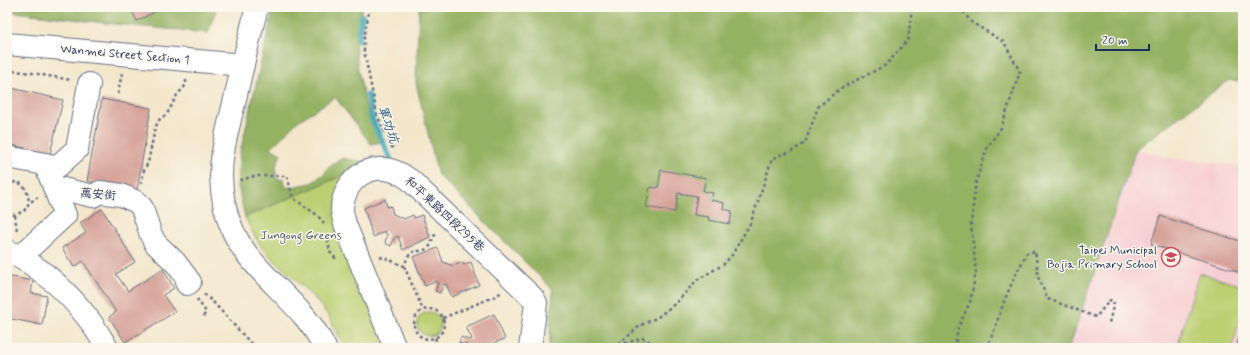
<svg xmlns="http://www.w3.org/2000/svg" width="1250" height="355" viewBox="0 0 1250 355" font-family="Mynerve,'LXGW WenKai TC',sans-serif">
<rect width="100%" height="100%" fill="#fbf7ec"/>
<filter id="ink" filterUnits="userSpaceOnUse"><feTurbulence type="fractalNoise" baseFrequency=".025" numOctaves="2"/><feDisplacementMap in="SourceGraphic" scale="8" xChannelSelector="R" yChannelSelector="G"/><feConvolveMatrix kernelMatrix="1 2 1 2 8 2 1 2 1" color-interpolation-filters="sRGB"/></filter>
<filter id="wash" filterUnits="userSpaceOnUse"><feTurbulence type="fractalNoise" baseFrequency=".012" numOctaves="4" result="noise"/><feDisplacementMap in="SourceGraphic" scale="16" xChannelSelector="R" yChannelSelector="G"/><feGaussianBlur stdDeviation="0.9" result="paint"/><feColorMatrix in="noise" values="0 0 0 0 0 0 0 0 0 0 0 0 0 0 0 0 0 1.4 0 .05"/><feComposite in="paint" operator="in"/></filter>
<g filter="url(#wash)">
<rect width="100%" height="100%" fill="#f3e6cb"/>
<path fill="#f7cfd3" d="M1136 149 1164 157 1243 166V348H1069Z"/>
<path fill="#bccf72" stroke="#6c7f68" d="M351 172 343 180 387 348H345L330 318 315 299 263 249 254 235 245 217Z
M1199 273 1243 286V309L1232 348H1177Z
M417 324a12 12 0 1 1 24 0a12 12 0 1 1-24 0Z"/>
<path fill="#95b264" stroke="#587061" d="M7 7H217L208 33 105 23 7 11Z
M274 7H362L355 43 358 70 368 114 381 142 371 144 335 97 298 121 271 148 281 154 276 166V179H284L286 188 312 183 325 173 328 168 342 158 370 163 351 172 245 217 238 186V173L240 153Z
M419 7H1243V83L1229 80 1136 149 1069 348H642L641 343 635 348H549L553 290 438 175 416 83Z"/>
<g fill="none" stroke-linecap="round" stroke-linejoin="round">
<path stroke="#3fabbd" stroke-width="5.5" d="M359 41 358 37 362 16
M368 95 372 119 391 160"/>
</g>
<g id="blocks">
<path fill="#d5a198" d="M130 7H164L137 21Z
M7 87 63 100 50 154 7 144Z
M102 99 151 108 137 190 87 181Z
M661 170 706 178 703 191 713 193 711 200 724 203 723 209 732 211 730 224 708 220 709 217 694 215 697 196 678 193 675 212 646 207 650 187 658 188Z
M385 199 387 207 391 206 393 214 404 219 413 215 414 218 422 215 430 237 403 250 398 236 394 238 391 246 385 243 387 235 385 231 373 237 364 208Z
M102 209 135 262 116 274 128 291 163 269 174 288 163 295 175 312 125 342 109 317 116 312 83 261 74 267 62 248 86 233 80 223Z
M1160 216 1243 242V273L1151 244Z
M438 248 443 262 453 266 463 262V265L471 262 479 285 452 297 446 284 443 285 440 293 435 291 438 283 437 281 425 286 413 257Z
M7 276 33 281 31 293 47 296 42 325 7 318Z
M494 314 505 339 491 344 489 348H469L467 345 459 343 461 337 469 340 472 339 466 327Z
M1243 327V348H1236L1243 326Z"/>
</g>
</g>
<g filter="url(#ink)">
<use href="#blocks" fill-opacity="0" stroke="#676f84" stroke-width="1"/>
<g fill="none" stroke-linecap="round" stroke-linejoin="round">
<g stroke="#676f84" stroke-width="24">
<path id="minor" d="M7 44 243 65
M7 157 45 164 65 215 20 257
M45 164 57 167 77 149 89 84
M54 187 93 196 100 192 121 195 137 202 142 208 151 235 155 243 175 262 190 282 187 284
M8 251C39 266 66 290 87 317 95 327 101 338 107 348
M395 348 345 224C344 219 342 214 342 209 342 202 345 194 348 188 363 164 389 164 410 180L533 298 536 303 530 348"/>
</g>
<g stroke="#676f84" stroke-width="24">
<path id="major" d="M257 7C249 38 242 68 235 99 231 116 226 134 223 152 217 187 225 225 246 253 271 286 307 310 325 348"/>
</g>
<path stroke="#676f84" stroke-width="2.5" stroke-dasharray="3 3" stroke-linecap="butt" d="M370 7 364 37V51L377 115 394 151
M7 70 32 73 71 80
M118 94 122 72
M241 179V180L255 176H287L293 198 317 215 324 223
M7 184C22 178 28 189 29 203
M141 184 144 170 148 163 155 128 159 120 167 114 177 95 186 85V80
M7 213 15 215 24 211 29 203 38 197
M15 215 17 232
M327 234 330 252 337 260
M380 258 383 257 404 266C412 245 414 255 429 248L434 236 437 233
M404 266 423 310
M204 294 214 303 255 348
M197 299 206 312 203 317
M414 324a15 15 0 1 1 30 0a15 15 0 1 1-30 0Z
M443 318 498 295 501 292
M435 338 439 348
M619 345 643 338 660 348
M614 348 641 325 658 317 677 302 697 280 724 264 732 255 751 222 771 162 777 156 790 152 805 143 818 107 841 88 886 65 908 40 912 7
M710 348 714 346 740 347 742 348
M955 348 958 328 970 302 976 272 971 223 976 182 987 148 1001 128 1020 72 1004 42 971 22 960 7
M986 348C993 336 996 324 1001 310 1008 290 1017 272 1027 253L1035 251 1039 280 1048 299 1096 317 1110 300 1114 302 1109 323"/>
<use href="#minor" stroke="#fff" stroke-width="22"/>
<use href="#major" stroke="#fff" stroke-width="22"/>
</g>
</g>
<defs>
<g id="school-ring" transform="scale(1)"><circle r="9.5" fill="#fbf7ec" stroke="#d1495b" stroke-width="1.5"/><path d="M0-5L7-2L0 1L-7-2ZM-4 1L0 2.5L4 1V4Q0 6-4 4Z" fill="#d1495b"/></g>
</defs>
<g fill-rule="evenodd">
<use href="#school-ring" x="1171" y="257"/>
</g>
<g text-anchor="middle" stroke-width="3" stroke-linejoin="round" paint-order="stroke">
<g font-size="12" fill="#1b2f5e" stroke="#fbf7ec">
<text transform="translate(125 54) rotate(5)" y="4">Wanmei Street Section 1</text>
<text transform="translate(98 194) rotate(5)" y="4">萬安街</text>
<text transform="translate(445 214) rotate(43)" y="4">和平東路四段295巷</text>
</g>
<g font-size="12" fill="#435763" stroke="#fbf7ec">
<text x="301" y="239">Jungong Greens</text>
</g>
<g font-size="12" fill="#1b2f5e" stroke="#fbf7ec" text-anchor="end">
<text x="1157" y="254">Taipei Municipal<tspan x="1157" dy="14">Bojia Primary School</tspan></text>
</g>
<g font-size="13" font-style="italic" fill="#285a7f" stroke="#fbf7ec">
<text transform="translate(389 124) rotate(71)" y="5">軍功坑</text>
</g>
</g>
<rect width="1250" height="355" fill="none" stroke="#fbf7ec" stroke-width="24"/>
<path d="M1096 44v6h53v-6" fill="none" stroke="#1b2f5e" stroke-width="2"/>
<text x="1102" y="44" font-size="12" fill="#1b2f5e" stroke="#fbf7ec" stroke-width="3" paint-order="stroke">20 m</text>
</svg>
